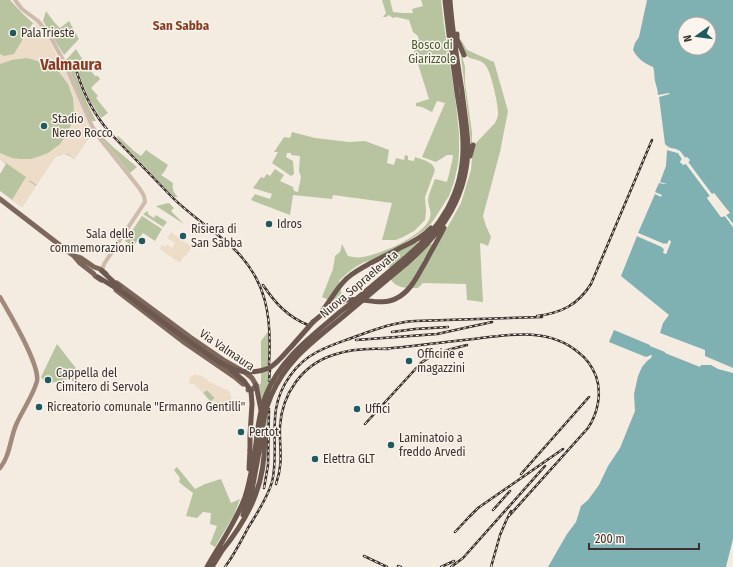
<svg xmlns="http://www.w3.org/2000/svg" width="733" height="567" viewBox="0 0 733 567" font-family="'Fira Sans Condensed',sans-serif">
<rect width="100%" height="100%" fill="#f4ebe1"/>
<path fill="#b8c4a0" d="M0 0H10L22 13 33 23 23 39 60 61 92 133 74 159C66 153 62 152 54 158L22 207 0 191V174L6 164 0 159Z
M382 0H390L393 12 402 13H413L412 9 423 6 421 0H441L444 25 456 104 459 134V153L458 164 454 182 449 196 433 221 426 229 405 243 416 241 418 244H432V245L423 261 427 263 451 221 461 203 471 170 473 147 476 143 495 123C496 120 498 118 498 114 499 107 491 72 486 66 482 60 476 60 470 58 463 55 460 46 461 40L467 50 494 62 508 111 500 152 483 216 486 226 491 237 488 246 481 243 480 244 483 302 467 300 466 284 423 283 418 288C409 288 398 289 392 281 387 276 391 271 389 267 388 264 385 262 382 261 366 256 350 270 339 281L342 296C335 301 330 301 322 297L333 269 335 256 340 252 342 244 348 256C353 257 358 258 363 257 381 254 421 237 429 220 433 211 428 208 428 199 429 194 433 184 435 179L447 182 452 162 453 155H447L436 162 422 157 445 103 437 101 432 112 422 107 416 106V103L429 99 417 61 409 62V57L414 52 415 42 419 40 418 36 413 32 409 20 396 17 393 18 389 15 386 17H383L386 13Z
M46 11 54 22 60 28 69 21 79 39 64 55 43 21Z
M460 48 465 67V83L472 132V143H471L469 123Z
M76 49 84 62 95 76H98L100 79 91 88 98 96 96 98 108 113 101 118 89 99 78 72 75 74 87 103 96 121H92L83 103 66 60Z
M95 127C106 143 122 154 137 167L130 173 101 137Z
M292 132 315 138 349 142 365 141 389 150 387 163 394 165 396 158 404 160 405 155 408 156V160L414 161 415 157C422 160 433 161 435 170L425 197 426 211 425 220 414 231 403 237 396 240H382L392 203 333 195 332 199 293 195 290 215 251 200 255 194 270 199 272 194 253 188 261 177 264 178 267 174 270 176 275 169 284 175 280 181 293 187 294 191 298 192 301 177 299 171 300 156 291 155V153H287L286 157 293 161 294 174 291 176 272 163 278 152H274L284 137 290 138Z
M118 136 134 151 141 156 146 150 168 165 164 172 161 175 173 183C172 189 173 192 178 197H174L119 140 117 137Z
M169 203 174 208 171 211 184 224 156 206Z
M148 211V214L154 218 156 215 167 222 163 227 143 214Z
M142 216 162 229 155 241 143 233 134 245 133 246 125 241Z
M269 329 268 452 263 411 258 386 261 383V341L267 333Z
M57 344 82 376 74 377 75 381H72V378L46 384 41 377Z
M207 390 215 398 211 402 203 393Z
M177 467 195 489 205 484 221 479 231 503 240 499 234 515 215 547 210 544 217 526 210 524 211 513 203 512 197 518 186 516 193 493 185 487 179 482 180 478 174 470Z"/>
<path fill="#ecdcc8" d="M34 22 43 30 51 41H50L67 77 92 133 74 159 68 154H60L54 158 37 185 29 180V181L36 186 22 207 12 200 26 177 0 159V153L12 158 20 159H31L40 156 48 153 60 144 67 134 73 120 74 112 73 98 68 84 59 72 49 65 34 60 27 58 12 60 0 64V54L4 56 14 54 30 27 33 29 36 25 33 23Z
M171 232 192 247 186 256 185 255 180 263 160 249 162 245 165 247 167 245 172 248 175 243 167 238Z
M195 374 196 375 203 376V377L206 379 208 378 207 380 213 384 214 383H215L214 384 217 386 221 387V386L222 387V388L225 390 226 389 228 390 230 393 231 397V400L228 405 229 406 228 407 223 406 221 409H219L217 405 212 400 215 398 207 390 203 393 194 384H189L190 380 189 379 191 377Z"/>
<path fill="#7fb0b2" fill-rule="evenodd" d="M647 0H733V224L726 215 729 213 714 193 712 195 688 162 690 160C683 157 684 155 680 151 674 147 670 150 665 144L659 97 670 94 669 93 658 95C658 90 656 86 655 81 654 76 655 73 653 67 644 63 638 59 633 50L635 43 639 37ZM685 24H709V48H685Z
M667 150 678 153 682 159 680 162 686 164 710 196 707 198 721 217 725 216 733 227V368L705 356V350L660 333 663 323 669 315 621 276 637 236 662 247 665 249 666 254 671 242 667 244H664L638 233 655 194 661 197 662 195 655 192 659 183 664 184H667L660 182 666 166Z
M614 330 650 345V346L665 352V353L700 367 701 365H711L718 369 733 373V539L726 567H548L567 534 576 522 581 506 588 500 599 485 608 466 620 448 635 411 634 394 638 376 642 367 647 361 651 358 652 355H651L646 357 609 342Z"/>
<path fill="#f4ebe1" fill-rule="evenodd" d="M668 148 679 151 684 158 687 157 690 160 688 162 712 194 714 193 730 213 726 215 733 224V227L725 216 721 217 707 198 710 196 686 164 683 165 680 162 682 159 678 153 667 150ZM714 196 727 212 722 215 710 199Z
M638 233 664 244 665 243 667 244 669 240 671 241 666 254 663 253 664 249 662 248V247L637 236Z"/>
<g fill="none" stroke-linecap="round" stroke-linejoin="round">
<path stroke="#cdbbac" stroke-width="4" d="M15 0 22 9 38 21 49 34 63 60 92 126 101 140 140 189 144 196 145 202 104 264 102 271"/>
<path stroke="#a18a7d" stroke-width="4.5" d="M0 297C9 313 40 364 37 381 33 396 22 411 16 425 10 439 10 456 0 468"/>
<path stroke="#7d675c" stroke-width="5" d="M0 199 74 256 80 263 94 274 95 276 101 280
M74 256 81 258 94 267 100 269 106 274
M117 283 190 337 225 361 246 373 252 378 256 385 253 389 248 390
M116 290 185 343 236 378 243 384"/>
<path stroke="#6c584f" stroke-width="5" d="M457 34V39L464 55
M470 156 473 145
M404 259C440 229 464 193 463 145 463 127 460 110 457 93 453 62 448 31 445 0
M407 263C444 231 468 195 468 145 467 127 464 109 462 91 457 60 452 30 450 0
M102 271 119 287
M98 277 127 295
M322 311C332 299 338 284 351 275 366 264 384 257 400 248 411 243 423 237 431 228
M313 322C323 314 333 303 346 300 363 297 381 307 397 298 411 291 417 276 425 263 431 251 438 240 444 228
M256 385 261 410
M249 469 250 450
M243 515 252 490 259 452
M221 552C252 514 268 478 264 428
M207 567C220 544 236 522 245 497 250 482 252 467 255 452
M212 567 223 549"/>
<g stroke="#3b302b" stroke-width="2.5">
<path id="rail" d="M77 73C85 97 94 114 110 133L172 197C190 215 212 229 231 246 267 279 272 317 269 364
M263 285C275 303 288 317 308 325
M537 316C561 313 578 305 591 284L652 140
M392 332 415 329 448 327
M356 340 437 334 492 322
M382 349C409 347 437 343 464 340 502 336 546 325 578 352 586 358 592 366 596 376 602 393 598 413 588 428L509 516
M269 381 270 370
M365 424 421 363C435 352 451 349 467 345
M521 474 589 397
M276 484C284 461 279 448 280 426 282 394 302 365 333 355 350 349 370 348 388 349
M264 488 268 465 269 409
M493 510 510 491
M455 532 469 517 478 508 563 449
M364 556 387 567
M398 566 401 567
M225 567C234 555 241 541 248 528 257 513 267 499 272 482 278 458 272 433 276 409 280 385 296 363 317 352 330 345 344 341 357 336 376 329 395 322 415 321L542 317
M441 567 454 561
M451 567 463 558 545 466
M491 567 500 535 506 521 511 511"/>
</g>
<use href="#rail" stroke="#fbf5ee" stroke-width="1" stroke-dasharray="3" stroke-linecap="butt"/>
<path stroke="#6c584f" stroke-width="5" d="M127 295C151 313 174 331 199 348 209 355 220 364 233 369 244 373 257 373 269 368 278 363 284 354 291 347 298 339 306 330 313 322
M230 369 244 381 251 391 252 404 250 435V450
M255 452C257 433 259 413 266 395 280 359 312 336 340 312 362 295 383 277 404 259
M259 452C262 433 263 414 271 396 286 361 311 343 339 320 362 301 384 282 407 263"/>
</g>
<g fill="#1f5a5e" stroke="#fbf5ee" stroke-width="1.5">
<circle cx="13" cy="33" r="4"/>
<circle cx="44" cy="126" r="4"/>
<circle cx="269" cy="224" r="4"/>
<circle cx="183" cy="236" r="4"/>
<circle cx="142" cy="241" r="4"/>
<circle cx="409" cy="361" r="4"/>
<circle cx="48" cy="380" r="4"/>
<circle cx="39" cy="407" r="4"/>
<circle cx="357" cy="409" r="4"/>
<circle cx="241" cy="432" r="4"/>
<circle cx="391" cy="445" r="4"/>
<circle cx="315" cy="459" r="4"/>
</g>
<g text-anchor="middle" stroke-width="3" stroke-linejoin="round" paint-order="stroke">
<g font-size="12" fill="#3b302b" stroke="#fbf5ee" text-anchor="start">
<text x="21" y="37">PalaTrieste</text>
<text x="52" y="123">Stadio<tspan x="52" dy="14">Nereo Rocco</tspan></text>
<text x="277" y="228">Idros</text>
<text x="191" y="233">Risiera di<tspan x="191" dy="14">San Sabba</tspan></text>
<text x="134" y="238" text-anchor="end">Sala delle<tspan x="134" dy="14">commemorazioni</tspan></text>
<text x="417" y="358">Officine e<tspan x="417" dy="14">magazzini</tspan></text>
<text x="56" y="377">Cappella del<tspan x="56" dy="14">Cimitero di Servola</tspan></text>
<text x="47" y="411">Ricreatorio comunale "Ermanno Gentilli"</text>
<text x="365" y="413">Uffici</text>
<text x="249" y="436">Pertot</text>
<text x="399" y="442">Laminatoio a<tspan x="399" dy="14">freddo Arvedi</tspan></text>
<text x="323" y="463">Elettra GLT</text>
</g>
<g font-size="12" fill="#4a5a2e" stroke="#fbf5ee">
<text x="432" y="49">Bosco di<tspan x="432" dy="14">Giarizzole</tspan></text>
</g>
<g font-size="12" fill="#3b302b" stroke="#fbf5ee">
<text transform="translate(359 284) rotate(-40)" y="4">Nuova Sopraelevata</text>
<text transform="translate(227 350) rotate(34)" y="4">Via Valmaura</text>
</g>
<g font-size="13" font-weight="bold" fill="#8c3b22" stroke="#fbf5ee">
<text x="181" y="30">San Sabba</text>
</g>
<g font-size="16" font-weight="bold" fill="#8c3b22" stroke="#fbf5ee">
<text x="71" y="70">Valmaura</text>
</g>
</g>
<g transform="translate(697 36) rotate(256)"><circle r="19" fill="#fbf5ee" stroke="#aea6a0"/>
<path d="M0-3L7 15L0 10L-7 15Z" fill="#1f5a5e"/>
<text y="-6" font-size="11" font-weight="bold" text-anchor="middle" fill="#3b302b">N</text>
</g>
<path d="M589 543v6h110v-6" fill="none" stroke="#3b302b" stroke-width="2"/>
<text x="595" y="543" font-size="12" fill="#3b302b" stroke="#fbf5ee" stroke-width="3" paint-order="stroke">200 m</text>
</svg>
